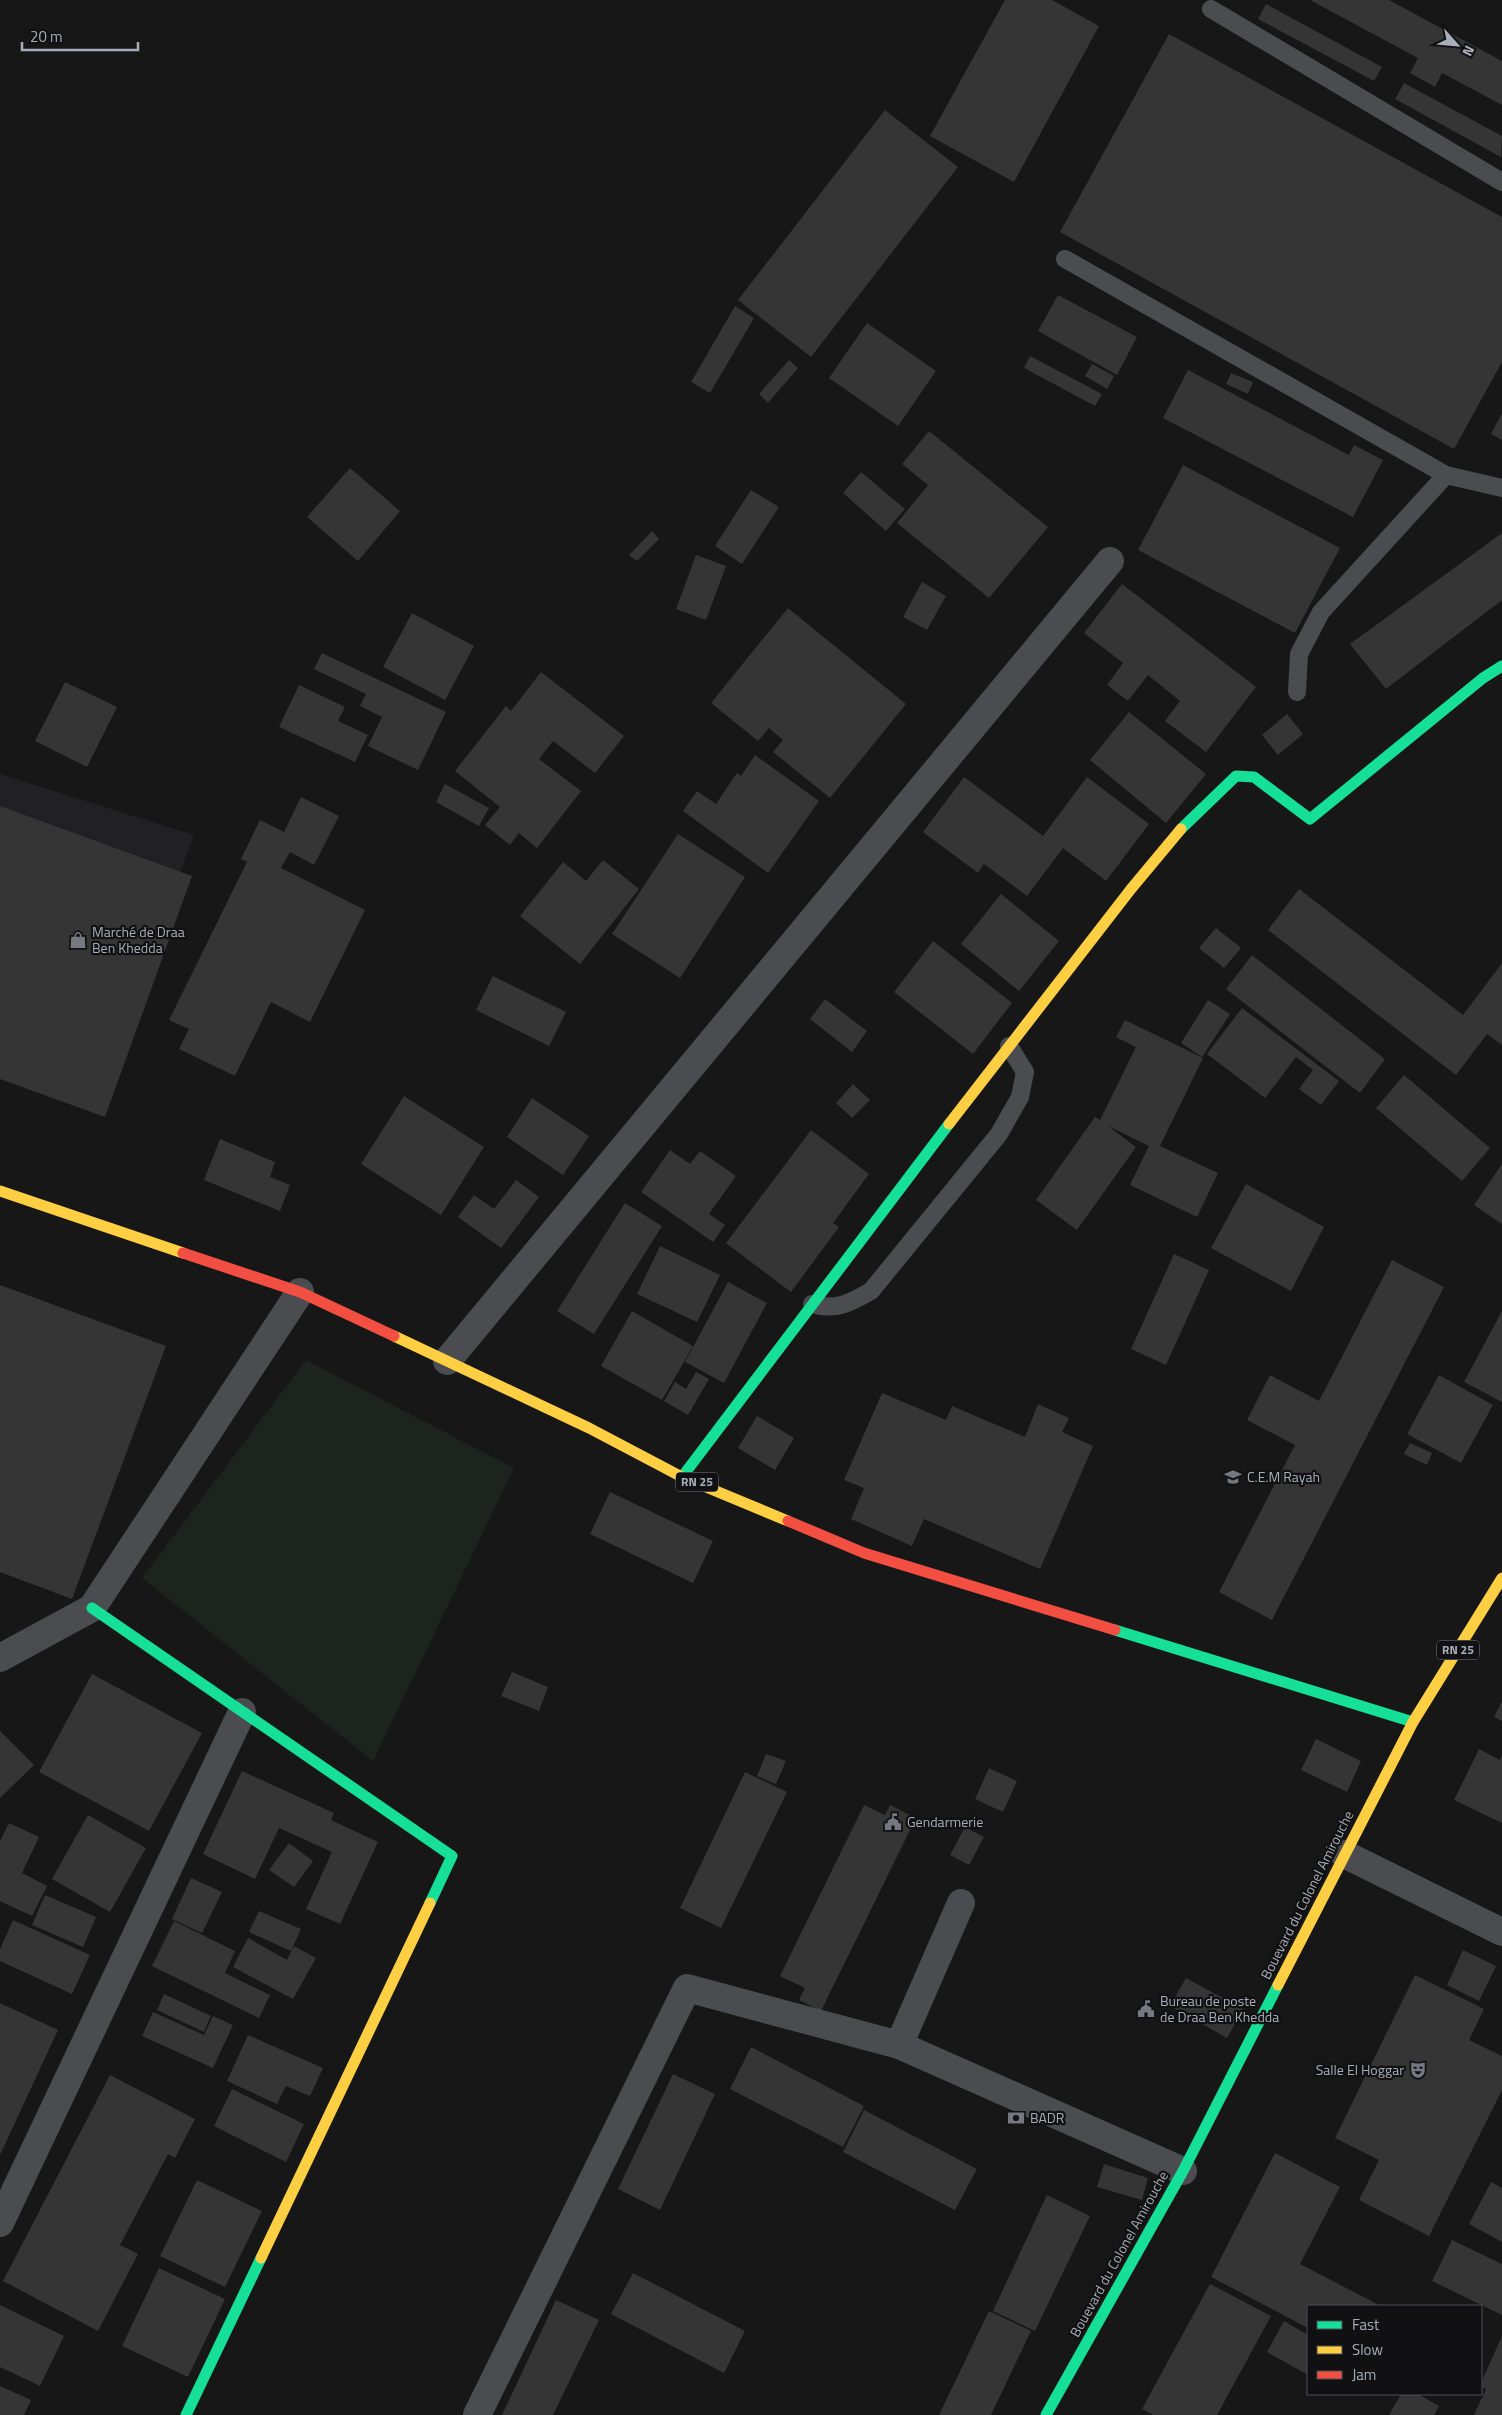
<svg xmlns="http://www.w3.org/2000/svg" width="1502" height="2415" viewBox="0 0 1502 2415" font-family="'Titillium Web',sans-serif">
<rect width="100%" height="100%" fill="#171717"/>
<path fill="#212123" d="M0 774 194 835 106 1074 0 1045Z"/>
<path fill="#1d241e" d="M306 1360 514 1468 373 1761 142 1578Z"/>
<path fill="#353536" d="M1005 0H1052L1099 26 1014 182 930 136Z
M1310 0H1389L1502 61V105L1442 73 1435 87 1410 73 1418 58Z
M1266 4 1382 67 1374 81 1258 19Z
M1169 34 1502 217V362L1454 449 1060 232Z
M1404 83 1502 136 1501 157 1395 99Z
M885 110 958 167 811 357 738 300Z
M1058 295 1137 337 1117 375 1038 331Z
M735 306 754 318 710 393 691 382Z
M867 323 936 371 898 426 829 378Z
M1030 356 1102 394 1095 406 1024 368Z
M789 360 798 368 768 403 759 394Z
M1092 364 1114 376 1107 389 1085 376Z
M1188 370 1349 455 1354 445 1383 460 1353 517 1163 418Z
M1231 373 1253 382 1248 394 1226 384Z
M1502 413V440L1491 434Z
M929 431 1048 527 989 598 897 523 928 485 902 464Z
M1183 465 1340 548 1295 633 1138 550Z
M350 468 400 511 358 561 307 517Z
M861 472 905 509 886 531 843 493Z
M751 490 779 507 742 564 715 546Z
M652 531 659 539 637 561 629 555Z
M1502 533V600L1386 689 1350 644Z
M696 555 726 566 706 620 676 609Z
M922 582 946 596 927 630 903 617Z
M1122 584 1256 687 1206 752 1165 721 1180 701 1148 675 1128 701 1107 685 1123 663 1084 633Z
M788 608 906 704 830 798 773 752 783 740 769 728 758 741 711 703Z
M412 613 474 646 445 700 383 667Z
M322 653 446 712 418 770 368 746 382 717 360 706 366 694 314 669Z
M541 672 624 736 595 773 553 741 539 759 581 791 537 848 519 833 510 845 485 825 500 807 455 771 506 706 511 711Z
M65 682 117 707 87 767 35 741Z
M299 685 345 707 338 721 368 735 355 762 279 727Z
M1129 712 1206 774 1166 823 1090 760Z
M1287 714 1303 734 1278 755 1262 735Z
M755 755 819 801 768 873 683 811 697 791 716 804 737 773 741 776Z
M964 777 1043 836 1087 777 1149 824 1106 881 1063 848 1027 896 984 864 978 873 923 832Z
M445 784 489 808 479 826 436 802Z
M301 797 339 816 314 865 290 852 281 868 365 910 310 1022 271 1002 235 1076 179 1049 189 1029 169 1020 247 862 241 859 260 820 284 832Z
M0 806 192 876 105 1117 0 1079Z
M678 834 745 877 680 978 612 934Z
M603 860 639 889 580 964 520 916 563 862 586 881Z
M1299 889 1463 1015 1502 963V1045L1487 1034 1456 1075 1268 930Z
M1001 894 1059 941 1019 991 961 944Z
M1216 928 1241 948 1224 968 1199 948Z
M933 941 1012 1003 973 1054 894 992Z
M1252 955 1385 1059 1360 1093 1226 989Z
M493 976 566 1012 549 1046 476 1010Z
M825 999 867 1031 852 1052 810 1019Z
M1208 1000 1230 1014 1202 1057 1181 1043Z
M1242 1008 1339 1081 1321 1105 1299 1089 1313 1070 1296 1057 1265 1098 1207 1054Z
M1125 1020 1203 1058 1160 1146 1218 1173 1197 1217 1130 1185 1149 1146 1108 1126 1136 1147 1077 1230 1036 1200 1095 1117 1100 1120 1136 1047 1116 1037Z
M1404 1075 1490 1148 1462 1181 1376 1108Z
M853 1084 870 1100 852 1118 836 1103Z
M404 1096 484 1147 441 1215 361 1164Z
M532 1098 589 1136 563 1175 507 1137Z
M811 1130 869 1174 833 1223 839 1227 791 1292 726 1243Z
M220 1139 275 1162 270 1177 290 1185 280 1211 204 1180Z
M670 1150 690 1164 700 1151 736 1176 709 1214 725 1225 713 1242 641 1192Z
M1502 1164V1224L1474 1205Z
M516 1180 539 1197 501 1248 458 1217 474 1195 494 1209Z
M1246 1184 1324 1227 1291 1291 1211 1248Z
M625 1203 662 1226 594 1334 557 1311Z
M660 1246 720 1275 697 1322 637 1294Z
M1174 1254 1209 1270 1166 1365 1131 1349Z
M1392 1260 1444 1287 1272 1620 1219 1592 1295 1445 1247 1420 1270 1375 1319 1401Z
M728 1282 767 1303 724 1383 685 1362Z
M0 1285 166 1346 72 1599 0 1572Z
M632 1311 693 1346 662 1400 601 1366Z
M1502 1311V1402L1464 1382Z
M696 1372 709 1379 688 1415 664 1401 675 1382 686 1389Z
M1439 1375 1493 1405 1461 1463 1407 1434Z
M882 1393 946 1420 952 1406 1025 1437 1038 1404 1069 1418 1062 1432 1093 1446 1040 1569 924 1519 912 1546 851 1519 864 1488 844 1480Z
M757 1416 794 1438 775 1470 738 1448Z
M1410 1443 1432 1453 1427 1465 1404 1454Z
M610 1492 713 1541 693 1583 590 1534Z
M512 1672 548 1687 539 1711 501 1696Z
M92 1674 202 1733 149 1831 39 1772Z
M1502 1701V1721L1494 1717Z
M0 1731 34 1765 0 1798Z
M1316 1739 1361 1761 1347 1792 1301 1770Z
M1479 1749 1500 1760 1502 1755V1823L1454 1800Z
M766 1754 786 1761 776 1784 757 1776Z
M989 1768 1017 1781 1003 1812 975 1799Z
M242 1771 334 1813 331 1820 378 1842 340 1924 306 1909 332 1852 279 1828 255 1879 203 1854Z
M745 1772 787 1792 721 1928 680 1908Z
M864 1805 885 1815 890 1805 916 1818 821 2011 799 2000 805 1988 780 1976Z
M88 1815 146 1848 110 1912 52 1879Z
M9 1823 39 1837 22 1873 47 1886 32 1916 0 1901V1841Z
M965 1827 984 1837 969 1865 950 1855Z
M289 1843 313 1861 294 1887 269 1870Z
M191 1878 222 1892 202 1933 172 1919Z
M45 1895 96 1917 83 1947 32 1925Z
M259 1911 301 1929 291 1951 249 1932Z
M13 1920 90 1955 72 1994 0 1961V1949Z
M174 1921 235 1951 225 1973 270 1995 259 2018 152 1966Z
M248 1938 287 1960 294 1946 316 1958 293 1999 233 1967Z
M1463 1950 1496 1966 1479 2001 1447 1985Z
M1415 1975 1484 2009 1469 2040 1502 2056V2090L1429 2236 1359 2200 1379 2160 1335 2138Z
M1186 1978 1243 2009 1227 2038 1170 2006Z
M164 1994 211 2016 204 2032 157 2010Z
M0 2003 58 2030 0 2155Z
M153 2012 204 2035 213 2016 233 2025 213 2068 142 2036Z
M248 2035 323 2068 310 2096 286 2086 277 2104 227 2081Z
M751 2047 864 2106 843 2147 730 2089Z
M673 2074 715 2094 660 2210 618 2189Z
M110 2075 195 2119 175 2158 168 2154 120 2245 138 2254 98 2331 3 2281Z
M232 2089 304 2124 286 2162 214 2126Z
M864 2110 977 2169 955 2210 843 2152Z
M1275 2153 1340 2187 1300 2264 1381 2306H1308V2328L1211 2277Z
M1104 2164 1148 2178 1142 2200 1097 2187Z
M197 2180 262 2211 225 2287 160 2256Z
M1491 2182 1502 2188V2242L1469 2224Z
M1047 2195 1090 2216 1035 2331 993 2311Z
M1452 2240 1502 2264V2315L1432 2281Z
M159 2268 225 2299 188 2377 122 2346Z
M633 2273 745 2331 724 2373 611 2314Z
M1210 2284 1271 2316 1217 2415H1153L1142 2409Z
M556 2300 599 2320 553 2415H502Z
M0 2305 64 2336 40 2386 0 2367Z
M989 2311 1031 2331 991 2415H939Z
M1284 2321 1308 2335V2375L1267 2352Z
M1502 2336V2415H1474L1486 2389 1481 2387V2383Z
M0 2386 31 2400 24 2415H0Z
M1401 2394H1418L1439 2406 1434 2415H1389Z"/>
<g fill="none" stroke-linecap="round" stroke-linejoin="round">
<path stroke="#4b4c50" stroke-width="18" d="M1211 9 1502 182
M1065 259 1446 475 1502 488
M1297 692 1299 654 1321 612 1446 475
M812 1304C836 1311 850 1303 871 1291L999 1134 1020 1097 1025 1072 1009 1046"/>
<path stroke="#4b4c50" stroke-width="28" d="M447 1361 1110 561
M0 1658 92 1608 300 1292
M1344 1854 1502 1932
M961 1903 899 2045 1183 2171
M0 2223 242 1712
M477 2415 687 1988 899 2045"/>
<path stroke="#16e098" stroke-width="11" d="M1181 829 1236 776 1254 777 1310 819 1483 678 1502 666
M682 1477 949 1124
M92 1608 452 1856 430 1903
M1115 1630 1413 1722
M186 2415 261 2258
M1046 2415 1183 2171 1278 1985"/>
<path stroke="#ffcf43" stroke-width="11" d="M949 1124 1131 889 1181 829
M0 1191 183 1253
M394 1336 589 1428 682 1477 788 1521
M1278 1985 1413 1722 1502 1578
M261 2258 430 1903"/>
<path stroke="#f24e42" stroke-width="11" d="M183 1253 300 1292 394 1336
M788 1521 864 1553 1115 1630"/>
</g>
<defs>
<g id="shop-bare" transform="scale(1.35)"><path d="M-5-2.5h2.3a2.7 3.5 0 0 1 5.4 0H5L5.5 6h-11ZM-1.5-2.5h3a1.5 2.3 0 0 0-3 0Z" fill="#757880" stroke="#111113" stroke-width="2.5" paint-order="stroke"/></g>
<g id="school-bare" transform="scale(1.35)"><path d="M0-5L7-2L0 1L-7-2ZM-4 1L0 2.5L4 1V4Q0 6-4 4Z" fill="#757880" stroke="#111113" stroke-width="2.5" paint-order="stroke"/></g>
<g id="civic-bare" transform="scale(1.35)"><path d="M-.6-6.5H3V-4.5H.6V-3L4-1V1h2V6H-6V1h2V-1L-.6-3ZM-1.2 2.5V6h2.4V2.5Z" fill="#757880" stroke="#111113" stroke-width="2.5" paint-order="stroke"/></g>
<g id="theatre-bare" transform="scale(1.35)"><path d="M-5-5.5Q0-4 5-5.5V0Q5 5 0 6Q-5 5-5 0ZM-3.3-2.5H-1v1.5H-3.3ZM1-2.5H3.3v1.5H1ZM-2.8 1Q0 5.5 2.8 1Z" fill="#757880" stroke="#111113" stroke-width="2.5" paint-order="stroke"/></g>
<g id="bank-bare" transform="scale(1.35)"><path d="M-6-4H6V4H-6ZM0-2.3a2.3 2.3 0 1 0 0 4.6a2.3 2.3 0 1 0 0-4.6Z" fill="#757880" stroke="#111113" stroke-width="2.5" paint-order="stroke"/></g>
</defs>
<g fill-rule="evenodd">
<use href="#shop-bare" x="78" y="940"/>
<use href="#school-bare" x="1233" y="1477"/>
<use href="#civic-bare" x="893" y="1822"/>
<use href="#civic-bare" x="1146" y="2009"/>
<use href="#theatre-bare" x="1418" y="2070"/>
<use href="#bank-bare" x="1016" y="2118"/>
</g>
<g text-anchor="middle" stroke-width="4.5" stroke-linejoin="round" paint-order="stroke">
<g fill="#111113" stroke="#7b7e86" stroke-width="1">
<rect x="676" y="1472.5" width="42" height="19" rx="4"/>
<rect x="1437" y="1640.5" width="42" height="19" rx="4"/>
</g>
<g font-size="12" font-weight="bold" fill="#a8adb8">
<text x="697" y="1486">RN 25</text>
<text x="1458" y="1654">RN 25</text>
</g>
<g font-size="14" fill="#a8adb8" stroke="#111113" text-anchor="start">
<text x="92" y="937">Marché de Draa<tspan x="92" dy="16">Ben Khedda</tspan></text>
<text x="1247" y="1482">C.E.M Rayah</text>
<text x="907" y="1827">Gendarmerie</text>
<text x="1160" y="2006">Bureau de poste<tspan x="1160" dy="16">de Draa Ben Khedda</tspan></text>
<text x="1404" y="2075" text-anchor="end">Salle El Hoggar</text>
<text x="1030" y="2123">BADR</text>
</g>
<g font-size="14" fill="#a8adb8" stroke="#111113">
<text transform="translate(1307 1895) rotate(-63)" y="5">Bouevard du Colonel Amirouche</text>
<text transform="translate(1119 2254) rotate(-61)" y="5">Bouevard du Colonel Amirouche</text>
</g>
</g>
<rect x="1307" y="2305" width="175" height="90" fill="#111113" stroke="#4d4f55"/>
<rect x="1317" y="2321" width="25" height="8" fill="#16e098" stroke="#4d4f55"/>
<text x="1352" y="2330" font-size="15" fill="#a8adb8">Fast</text>
<rect x="1317" y="2346" width="25" height="8" fill="#ffcf43" stroke="#4d4f55"/>
<text x="1352" y="2355" font-size="15" fill="#a8adb8">Slow</text>
<rect x="1317" y="2371" width="25" height="8" fill="#f24e42" stroke="#4d4f55"/>
<text x="1352" y="2380" font-size="15" fill="#a8adb8">Jam</text>
<g transform="translate(1457 45) rotate(117)" stroke="#111113" stroke-width="4" paint-order="stroke">
<path d="M0-4L9 19L0 12L-9 19Z" fill="#a8adb8"/>
<text y="-8" font-size="14" font-weight="bold" text-anchor="middle" fill="#a8adb8">N</text>
</g>
<path d="M22 42v8h116v-8" fill="none" stroke="#a8adb8" stroke-width="2.5"/>
<text x="30" y="42" font-size="15" fill="#a8adb8" stroke="#111113" stroke-width="4" paint-order="stroke">20 m</text>
</svg>
